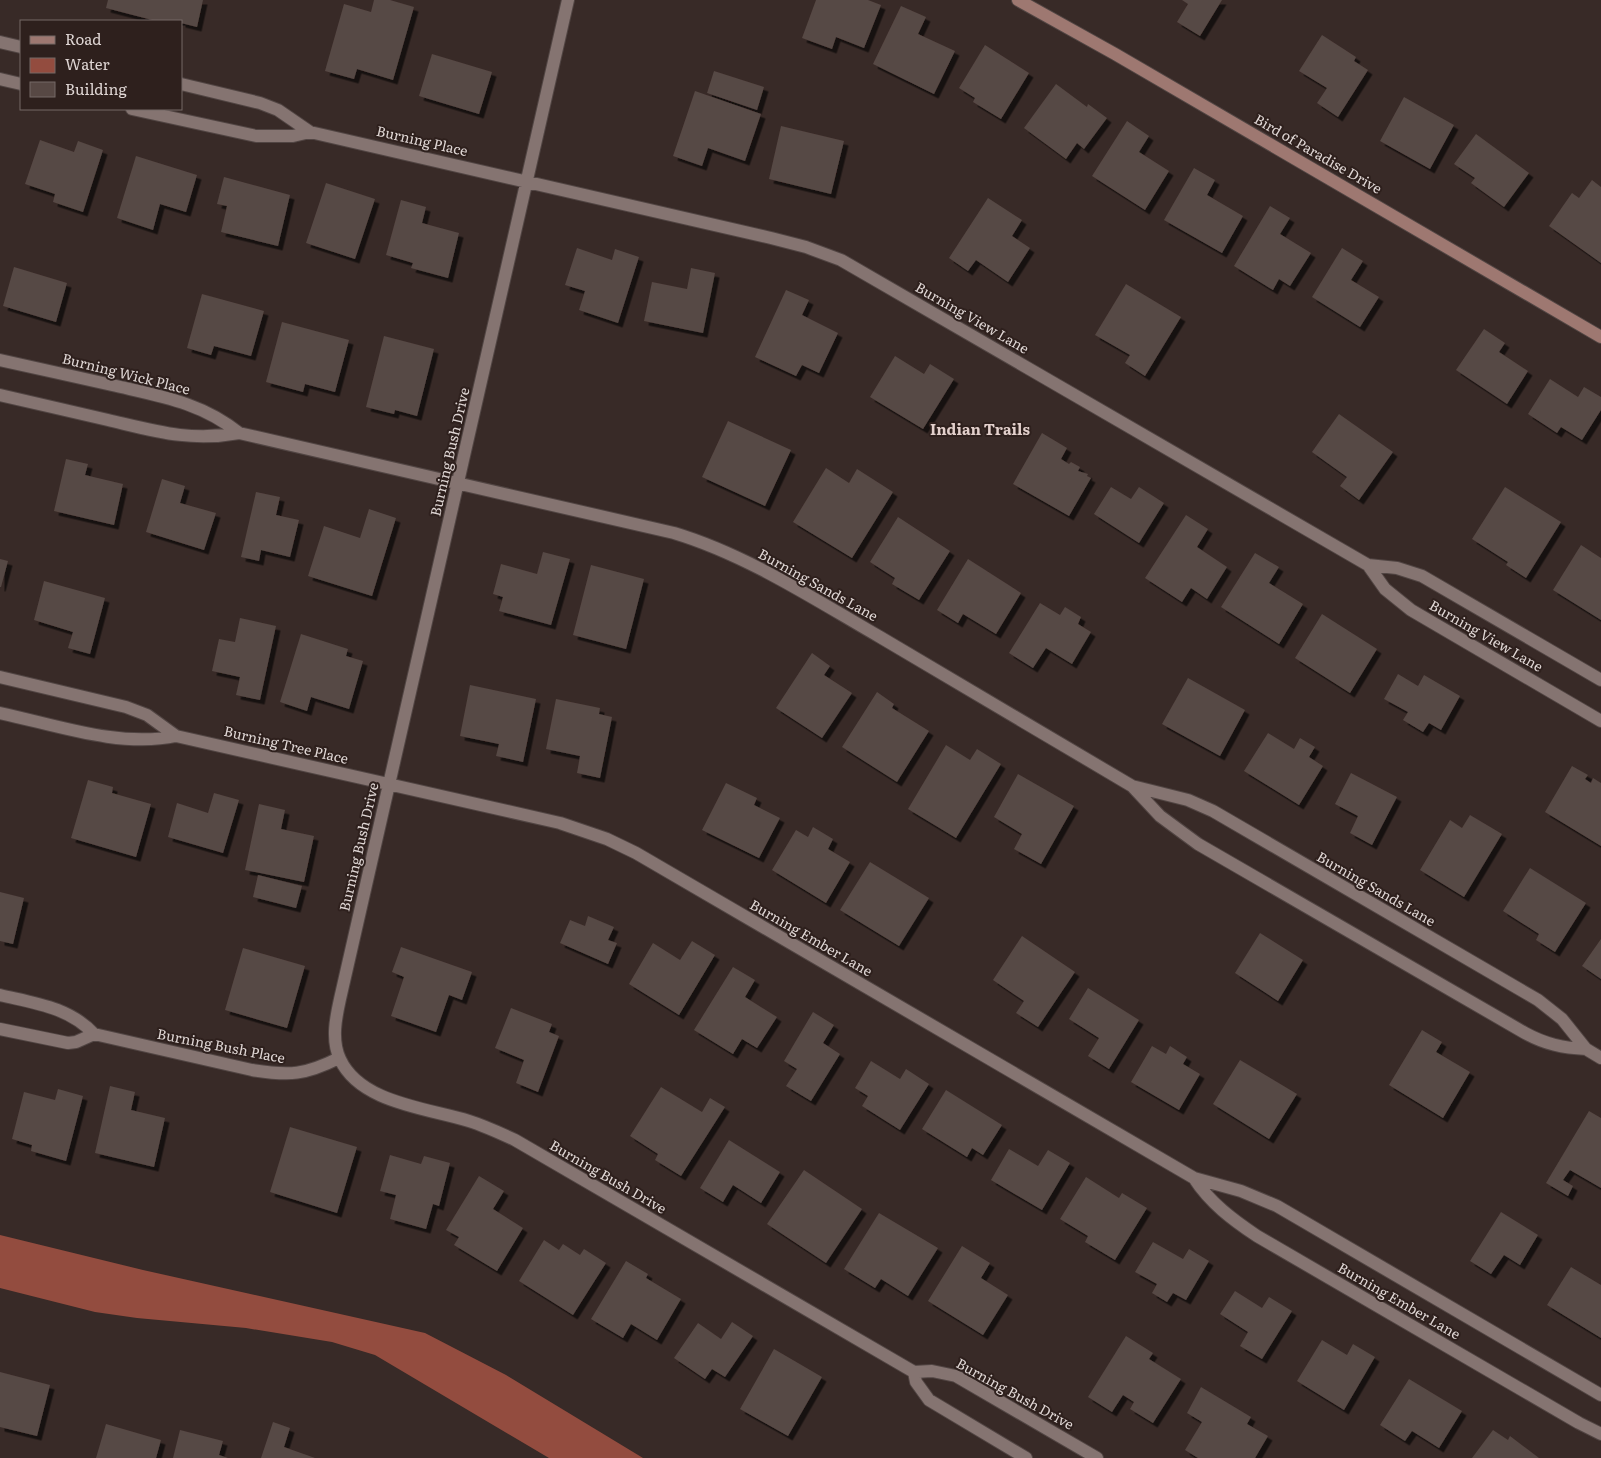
<svg xmlns="http://www.w3.org/2000/svg" width="1601" height="1458" viewBox="0 0 1601 1458" font-family="Literata,serif">
<defs>
<filter id="shadow"><feDropShadow dx="4.5" dy="4.5" stdDeviation="0" flood-color="#0009"/></filter>
</defs>
<rect width="100%" height="100%" fill="#382a27"/>
<path fill="#934c3f" d="M0 1235 143 1270 425 1333 506 1375 643 1458H549L375 1355 332 1342 246 1328 137 1318 95 1312 0 1288Z"/>
<path fill="#574844" filter="url(#shadow)" d="M108 0H203L197 27 181 23V21H156L106 8Z
M374 0H390L414 7 393 80 357 69 354 79 325 71 344 4 371 12Z
M816 0H868L881 5 864 48 836 37 832 49 802 38Z
M1182 0H1222L1200 36 1177 22 1188 4Z
M901 6 926 17 918 34 955 51 934 94 873 64Z
M1322 35 1356 57 1354 61 1368 70 1338 117 1317 103 1327 88 1299 71Z
M985 45 1029 73 1001 119 973 102 975 98 959 88Z
M432 54 492 72 479 114 419 96Z
M714 71 764 87 757 110 707 93Z
M1056 84 1087 107 1088 104 1107 118 1084 149 1077 143 1066 159 1024 128Z
M695 91 761 114 745 161 708 148 702 166 673 156Z
M1404 97 1454 125 1430 169 1380 141Z
M1127 121 1149 136 1139 152 1169 171 1145 210 1092 176Z
M781 126 844 141 831 194 769 179Z
M1476 134 1529 173 1504 207 1471 183 1475 178 1454 164Z
M40 140 74 152 78 141 103 150 83 212 53 202 55 194 25 184Z
M136 156 197 175 186 212 160 204 153 230 117 218Z
M1194 168 1215 180 1207 195 1243 216 1222 253 1164 220Z
M224 177 290 195 278 246 221 232 227 206 217 204Z
M1592 180 1601 187V263L1549 226 1572 193 1579 198Z
M326 183 375 199 355 259 306 243Z
M988 198 1022 220 1012 236 1030 248 1008 282 976 260 968 271 949 258Z
M401 200 426 207 422 223 459 233 448 278 411 268 413 263 386 255Z
M1270 206 1290 218 1280 234 1311 253 1290 286 1279 279 1273 290 1234 266Z
M577 248 612 260 615 249 639 257 618 323 579 310 585 291 565 285Z
M1342 248 1363 261 1351 280 1379 297 1360 327 1312 297Z
M14 267 67 283 56 322 3 306Z
M691 268 715 273 703 333 644 321 652 282 687 289Z
M1126 284 1181 317 1145 376 1125 363 1130 355 1095 335Z
M786 290 809 300 802 315 838 333 819 373 802 365 796 376 755 357Z
M202 294 264 311 251 356 214 346 211 355 187 348Z
M282 322 349 340 335 392 305 384 303 392 266 382Z
M1484 329 1505 343 1499 352 1528 371 1507 404 1456 370Z
M384 336 434 349 417 416 395 410 394 414 366 407Z
M895 356 924 374 930 364 954 379 923 429 870 397Z
M1550 379 1578 397 1584 387 1601 397V410L1582 440 1561 427 1557 433 1528 414Z
M1339 414 1393 452 1359 500 1340 486 1347 477 1312 452Z
M728 421 791 450 765 506 702 477Z
M1042 433 1067 448 1061 459 1069 464 1071 462 1080 467 1078 471 1088 474 1087 476 1091 478 1069 516 1013 484Z
M66 459 88 464 85 475 123 484 114 525 54 511Z
M826 468 849 483 857 469 893 492 852 558 793 522Z
M162 479 185 486 180 503 216 513 204 550 146 532Z
M1111 487 1131 499 1139 487 1164 503 1139 543 1094 514Z
M1505 487 1561 522 1526 578 1506 565 1508 562 1472 539Z
M256 492 280 497 276 515 299 520 290 557 261 550 259 561 241 557Z
M369 509 396 518 372 596 308 576 324 526 360 538Z
M1186 515 1208 529 1197 547 1227 567 1207 599 1191 588 1182 602 1145 578Z
M898 517 950 551 919 600 892 584 895 578 870 562Z
M1581 545 1601 558V620L1553 590Z
M543 552 570 559 551 625 499 611 503 597 493 594 501 564 537 574Z
M1255 553 1279 567 1269 583 1303 604 1279 644 1221 607Z
M0 559 8 561 1 587H0Z
M968 559 1021 593 996 634 963 614 958 623 937 610Z
M591 565 644 579 626 649 573 635Z
M44 581 105 598 90 654 68 648 73 632 34 620Z
M1040 603 1060 615 1065 607 1081 617 1078 624 1091 632 1072 664 1046 648 1033 668 1009 653Z
M1322 614 1377 649 1350 693 1295 658Z
M240 618 276 626 260 700 236 695 240 677 212 671 219 639 235 642Z
M301 634 348 649 346 656 363 661 349 709 311 697 307 711 280 702Z
M812 653 830 666 824 675 852 693 822 738 776 708Z
M1398 674 1418 686 1424 675 1460 696 1441 730 1429 723 1423 732 1403 720 1408 712 1384 699Z
M1188 678 1245 710 1220 756 1162 724Z
M470 685 536 699 523 762 496 756 499 744 460 736Z
M877 692 894 704 892 708 929 731 897 782 842 747Z
M556 699 600 708 599 714 612 717 600 778 577 773 580 756 546 749Z
M1268 733 1294 749 1300 738 1315 747 1309 757 1323 766 1299 805 1244 771Z
M946 745 970 760 977 749 1001 764 956 838 908 809Z
M1572 766 1588 775 1585 779 1591 783 1593 778 1601 783V846L1545 812Z
M1351 773 1397 797 1372 845 1350 833 1358 816 1335 804Z
M1018 774 1074 806 1041 864 1014 849 1022 834 994 817Z
M88 780 113 787 112 793 151 804 136 857 71 838Z
M726 783 757 798 754 805 780 818 759 858 702 830Z
M214 793 239 800 223 853 168 837 177 803 208 813Z
M259 804 285 810 281 829 314 836 304 882 245 870Z
M1470 815 1502 834 1464 897 1420 870 1450 820 1462 828Z
M813 827 833 839 828 849 850 862 826 903 772 870 796 830 808 837Z
M870 862 929 898 899 946 840 910Z
M1530 868 1586 903 1555 952 1536 940 1539 934 1503 911Z
M258 875 302 886 296 908 253 897Z
M0 892 24 898 13 944 0 941Z
M588 916 614 927 608 940 617 943 608 964 560 943 570 920 585 926Z
M1260 933 1303 960 1278 1001 1235 973Z
M1022 936 1075 972 1038 1027 1016 1013 1024 1001 993 980Z
M1601 939V979L1582 966Z
M692 941 715 955 679 1015 629 984 653 943 680 960Z
M401 947 472 972 462 1000 449 995 436 1032 391 1016 404 977 392 972Z
M243 948 305 966 287 1028 225 1010Z
M733 967 755 980 745 997 777 1017 757 1048 742 1039 733 1054 694 1030Z
M1088 988 1139 1020 1109 1069 1088 1056 1099 1038 1069 1019Z
M511 1008 552 1024 549 1032 559 1036 538 1092 516 1083 524 1060 495 1048Z
M813 1012 834 1025 823 1043 840 1054 811 1101 786 1086 797 1069 784 1061Z
M1422 1030 1442 1042 1436 1052 1470 1072 1443 1118 1389 1085Z
M1152 1046 1166 1054 1170 1046 1187 1057 1183 1064 1200 1074 1179 1110 1131 1082Z
M1240 1060 1297 1094 1269 1139 1213 1104Z
M871 1061 900 1079 906 1069 929 1084 900 1130 862 1106 868 1096 855 1088Z
M110 1086 135 1092 131 1110 165 1118 154 1167 95 1153Z
M661 1087 702 1112 710 1098 725 1107 681 1176 655 1160 658 1154 630 1136Z
M58 1089 83 1096 66 1161 31 1151 32 1145 12 1139 24 1092 55 1100Z
M946 1090 1002 1125 983 1155 972 1148 967 1157 922 1129Z
M1589 1111 1601 1118V1188L1570 1170 1563 1180 1573 1186 1568 1196 1546 1183Z
M290 1127 357 1147 337 1213 270 1192Z
M729 1140 780 1172 761 1203 733 1185 723 1202 700 1188Z
M1009 1149 1038 1166 1048 1150 1070 1163 1042 1210 991 1180Z
M390 1155 421 1164 424 1156 450 1163 439 1206 433 1204 426 1229 390 1219 396 1195 380 1191Z
M804 1170 862 1209 826 1263 767 1224Z
M479 1176 504 1191 493 1209 523 1228 497 1271 454 1245 459 1237 446 1230Z
M1086 1177 1119 1198 1122 1193 1147 1208 1115 1260 1085 1242 1088 1236 1060 1219Z
M1501 1212 1538 1235 1520 1265 1504 1255 1491 1274 1470 1261Z
M879 1213 938 1248 908 1296 881 1279 875 1288 844 1269Z
M544 1240 559 1250 563 1244 580 1255 584 1249 606 1263 573 1315 519 1281Z
M1153 1242 1183 1259 1189 1249 1209 1261 1186 1300 1173 1293 1167 1302 1152 1293 1157 1284 1135 1272Z
M962 1246 990 1263 981 1278 1008 1295 983 1335 928 1301Z
M626 1261 648 1274 646 1278 681 1299 657 1340 631 1324 623 1338 591 1319Z
M1571 1267 1601 1285V1338L1547 1305Z
M1235 1291 1262 1308 1269 1297 1292 1311 1262 1359 1240 1346 1248 1332 1220 1314Z
M732 1322 753 1336 725 1377 712 1369 705 1379 674 1358 698 1323 721 1339Z
M1126 1336 1153 1353 1149 1359 1181 1379 1153 1423 1130 1409 1134 1402 1123 1395 1112 1412 1088 1397Z
M1322 1340 1347 1355 1353 1344 1375 1357 1344 1410 1297 1381Z
M774 1349 822 1377 788 1436 740 1409Z
M0 1372 50 1385 37 1436 0 1427Z
M1409 1379 1462 1411 1439 1448 1412 1431 1405 1441 1380 1425Z
M1201 1387 1251 1417 1247 1424 1268 1436 1255 1458H1198L1185 1450 1202 1422 1187 1413Z
M273 1422 290 1428 284 1447 315 1458H261Z
M106 1424 161 1440 156 1458H96Z
M180 1430 223 1441 219 1455 228 1458H173Z
M1493 1430 1508 1440 1510 1436 1539 1458H1472Z"/>
<g fill="none" stroke-linecap="round" stroke-linejoin="round">
<g stroke="#514543" stroke-width="14">
<path id="street" d="M568 0 340 999C336 1017 331 1040 340 1059 360 1103 427 1108 469 1121 485 1126 500 1133 515 1140L914 1372 932 1371 956 1376 1097 1458
M0 42 21 47
M0 79 21 84
M132 109 256 136H293L310 132 278 110 260 103 181 84
M310 132 771 238 806 247 841 260 1368 565 1385 589 1411 610 1601 721
M0 360C37 368 75 377 112 385 159 396 201 402 239 433 190 442 155 431 108 420 72 412 36 403 0 395
M239 433 674 533C747 555 814 599 880 637 964 687 1048 737 1132 786L1160 816 1198 844 1525 1033C1545 1044 1563 1048 1586 1049L1562 1019 1538 1000 1213 811 1188 800 1132 786
M1368 565 1397 568 1422 576 1601 680
M0 677 126 707 147 715 176 736C120 748 56 725 0 713
M176 736 560 823 607 839 636 853 1194 1178
M0 995C34 1003 69 1007 94 1034L252 1070C290 1076 305 1075 339 1058
M0 1029 68 1043 76 1042 94 1034
M1586 1049 1601 1058
M914 1372 916 1382 929 1400 1026 1458
M1601 1395 1277 1206 1241 1191 1194 1178C1210 1203 1233 1220 1257 1236L1579 1423 1601 1434"/>
</g>
<g stroke="#514543" stroke-width="14">
<path id="secondary" d="M1018 0 1115 54 1601 337"/>
</g>
<use href="#street" stroke="#857471" stroke-width="12"/>
<use href="#secondary" stroke="#9e7871" stroke-width="12"/>
</g>
<g text-anchor="middle" stroke-width="4" stroke-linejoin="round" paint-order="stroke">
<g font-size="14" fill="#dfd6d4" stroke="#2e201d">
<text transform="translate(422 141) rotate(13)" y="5">Burning Place</text>
<text transform="translate(1318 154) rotate(30)" y="5">Bird of Paradise Drive</text>
<text transform="translate(972 318) rotate(30)" y="5">Burning View Lane</text>
<text transform="translate(126 374) rotate(14)" y="5">Burning Wick Place</text>
<text transform="translate(450 452) rotate(-77)" y="5">Burning Bush Drive</text>
<text transform="translate(818 585) rotate(29)" y="5">Burning Sands Lane</text>
<text transform="translate(1486 636) rotate(30)" y="5">Burning View Lane</text>
<text transform="translate(286 745) rotate(13)" y="5">Burning Tree Place</text>
<text transform="translate(359 847) rotate(-77)" y="5">Burning Bush Drive</text>
<text transform="translate(1376 889) rotate(30)" y="5">Burning Sands Lane</text>
<text transform="translate(811 938) rotate(30)" y="5">Burning Ember Lane</text>
<text transform="translate(221 1046) rotate(11)" y="5">Burning Bush Place</text>
<text transform="translate(608 1177) rotate(30)" y="5">Burning Bush Drive</text>
<text transform="translate(1399 1301) rotate(30)" y="5">Burning Ember Lane</text>
<text transform="translate(1015 1394) rotate(29)" y="5">Burning Bush Drive</text>
</g>
<g font-size="15" font-weight="bold" fill="#e3d0cc" stroke="#2e201d">
<text x="980" y="435">Indian Trails</text>
</g>
</g>
<rect x="20" y="20" width="162" height="90" fill="#2e201d" stroke="#756966"/>
<rect x="30" y="36" width="25" height="8" fill="#9e7871" stroke="#756966"/>
<text x="65" y="45" font-size="15" fill="#dfd6d4">Road</text>
<rect x="30" y="58" width="25" height="15" fill="#934c3f" stroke="#756966"/>
<text x="65" y="70" font-size="15" fill="#dfd6d4">Water</text>
<rect x="30" y="82" width="25" height="15" fill="#574844" stroke="#756966"/>
<text x="65" y="95" font-size="15" fill="#dfd6d4">Building</text>
</svg>
